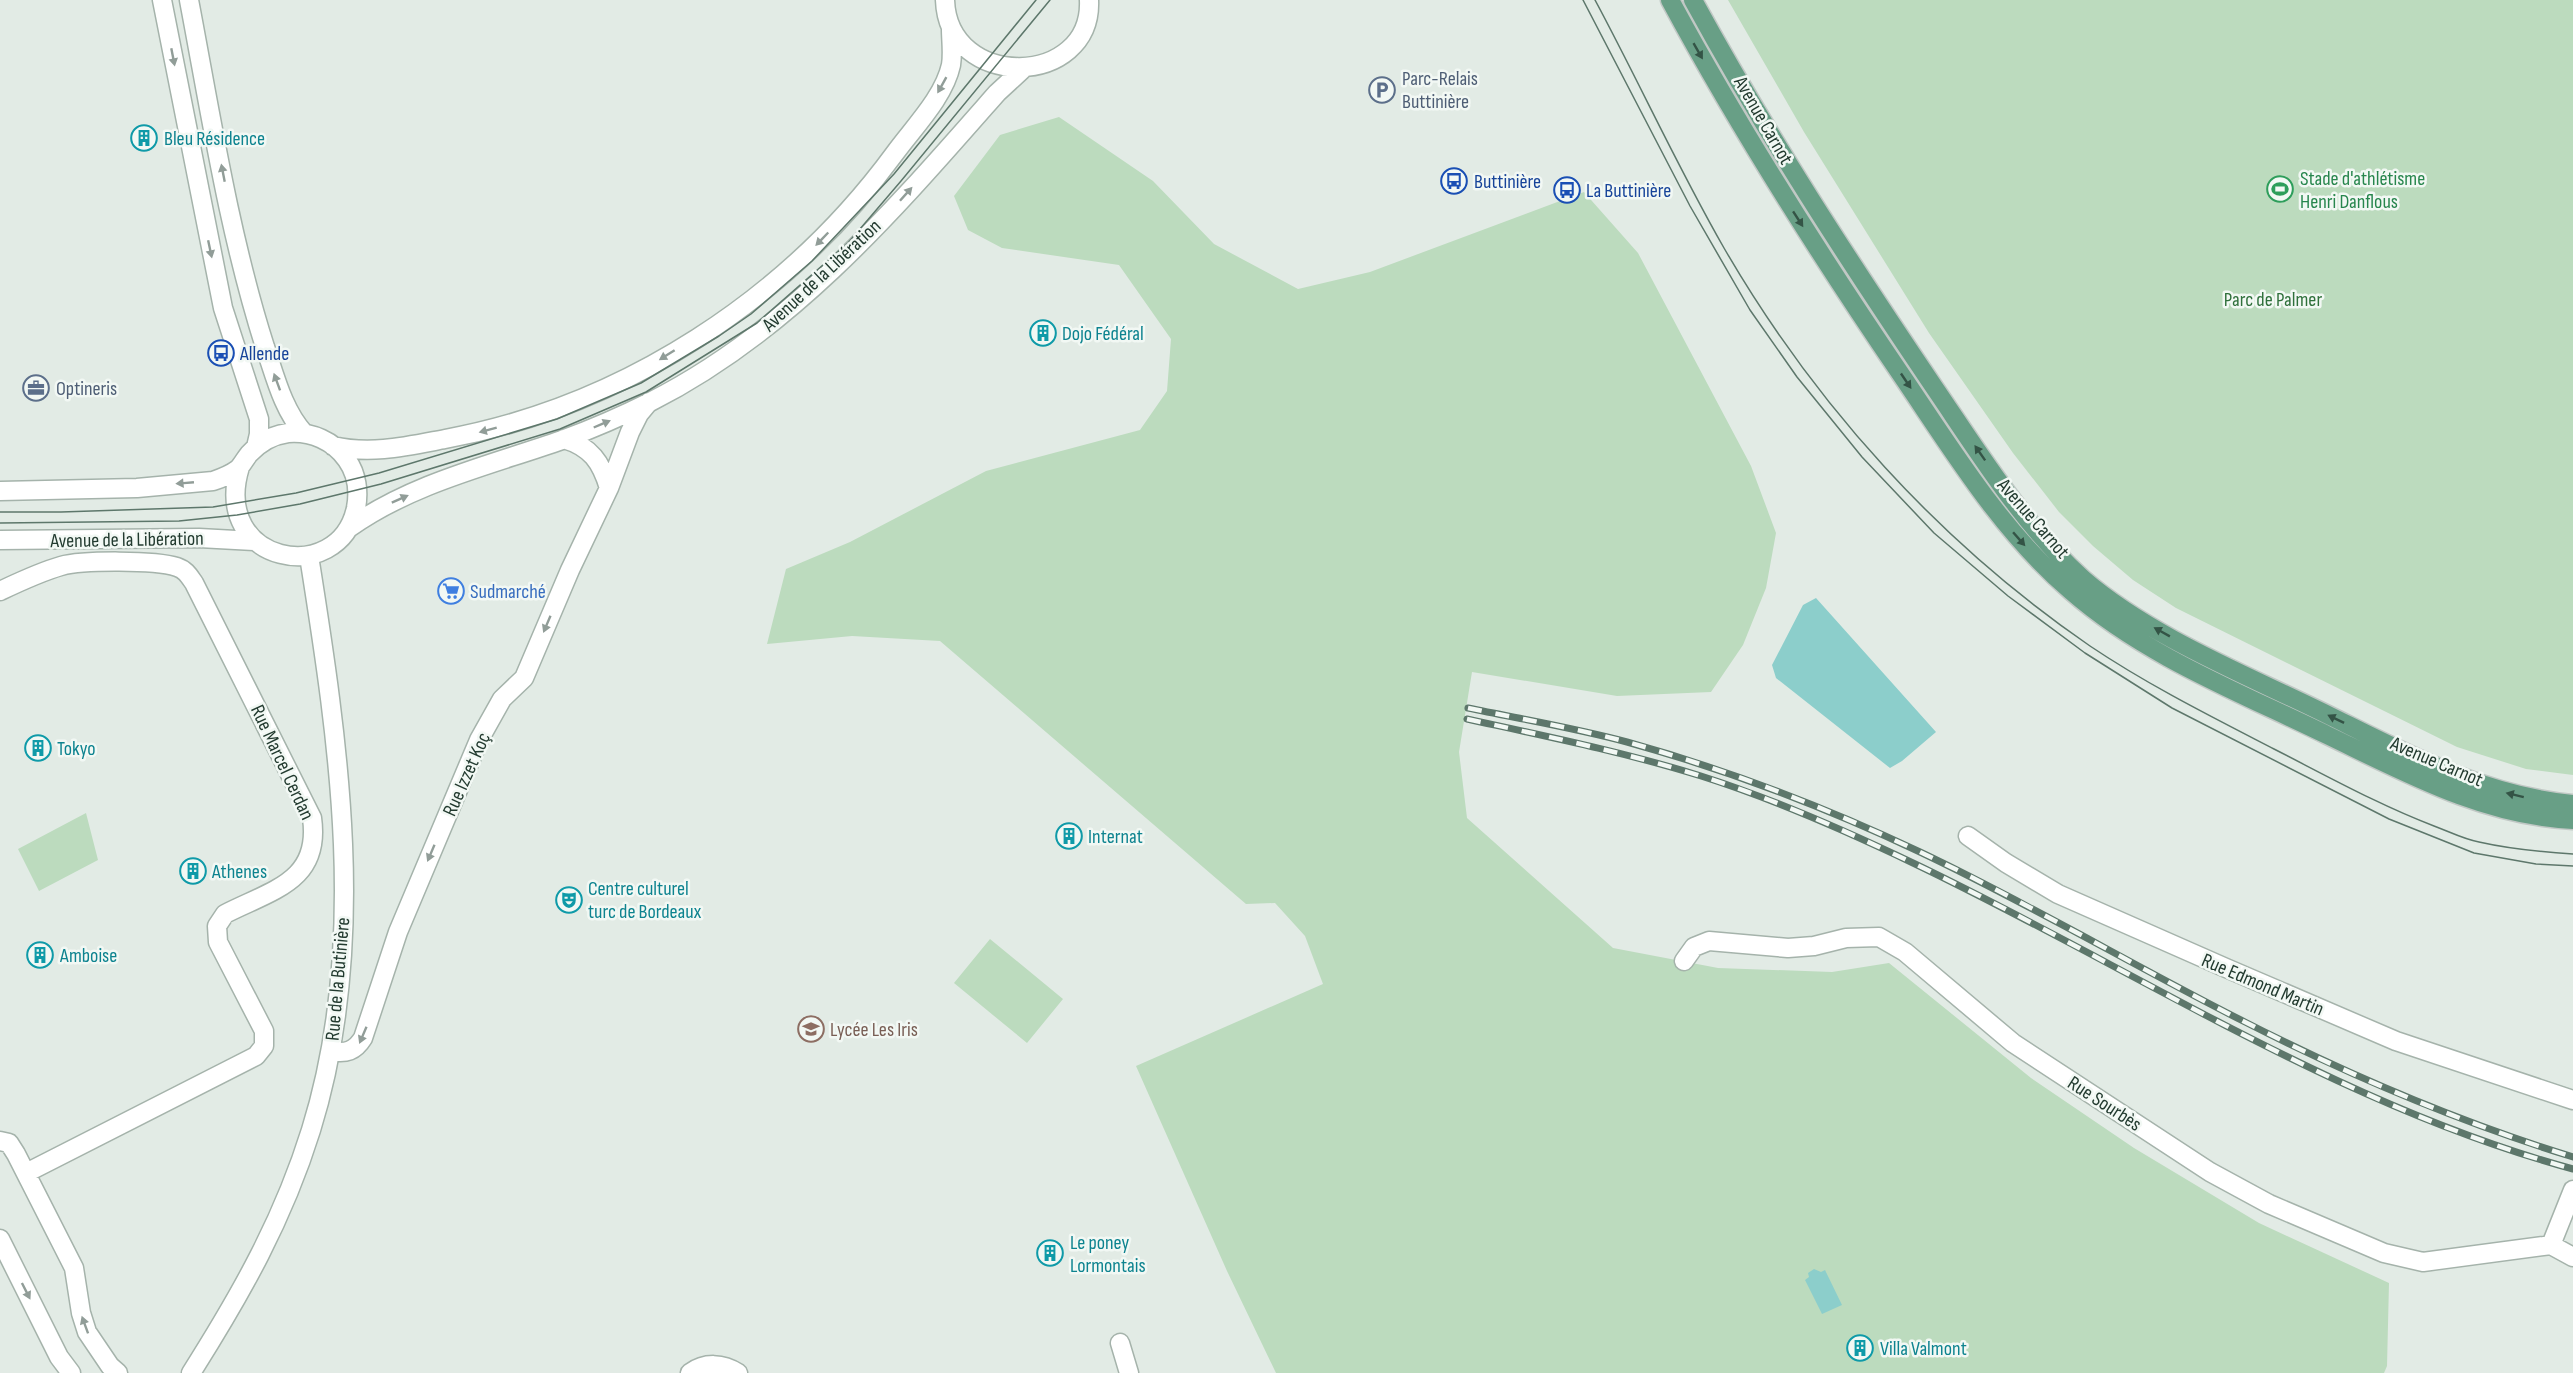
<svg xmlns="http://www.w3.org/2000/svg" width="2573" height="1373" viewBox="0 0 2573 1373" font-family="'Sofia Sans Condensed',sans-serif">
<rect width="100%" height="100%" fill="#e2ebe5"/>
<path fill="#bcdbbe" d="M1728 0H2573V775L2526 769 2457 747 2176 608 2133 580 2093 546 2059 512 2013 453 1929 333 1804 132Z
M1059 117 1153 181 1214 244 1298 289 1370 272 1584 192 1638 253 1751 466 1776 533 1766 588 1743 645 1711 692 1617 696 1472 672 1459 752 1467 818 1613 948 1718 968 1832 972 1889 963 2031 1078 2134 1148 2259 1223 2389 1283 2387 1366 2384 1373H1276L1227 1271 1136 1066 1323 984 1305 936 1275 903 1246 904 940 641 852 636 767 644 786 569 850 542 986 471 1140 430 1167 391 1171 339 1119 265 1002 248 968 230 954 196 1000 135Z
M86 813 98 860 39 891 18 849Z
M990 939 1063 999 1027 1043 954 983Z"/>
<path fill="#8ccecb" d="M1816 598 1936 732 1902 761 1890 768 1776 678 1772 665 1803 605Z
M1814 1269 1821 1272 1825 1270 1842 1305 1822 1314 1805 1280 1809 1277 1808 1273Z"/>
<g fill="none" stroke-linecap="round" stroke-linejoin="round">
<g stroke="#a5b3ab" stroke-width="21">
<path id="minor" d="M162 0 223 308 259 419V434L256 447
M189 0C211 116 229 234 265 347 275 376 283 410 304 433
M945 0C948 91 1093 88 1089 0
M564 439C591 447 601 462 609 488
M333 446C371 455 408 446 445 439 624 406 788 299 895 153 914 127 944 97 951 65 953 53 951 41 951 29
M0 491 137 488 213 481C222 478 230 475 238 469 242 465 245 459 249 454 259 443 273 435 288 433 311 431 334 441 347 460 357 474 359 492 356 508 339 588 210 564 240 467
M349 528C412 483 491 465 562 440 592 429 622 416 650 402 791 331 895 209 997 93L1023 69
M0 540 199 538 254 541
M0 591C19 582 40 572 61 566 83 560 155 560 177 567 186 570 189 576 194 583L312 818C321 881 272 890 225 914L217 926 218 942 264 1031V1046L256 1056 26 1173
M1968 836 2006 863 2058 894 2226 968 2396 1041 2573 1100
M1684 961 1694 947 1709 941 1788 948 1814 946 1846 938 1879 937 1905 952 2013 1043 2210 1172 2269 1204 2384 1253 2423 1262 2551 1245
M331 1051C346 1054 355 1051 363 1038L398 932 479 740 502 699 524 678 570 570 609 488 630 432 639 414 649 402
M0 1141 9 1143 16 1154 74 1268 81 1313 87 1332 110 1366 118 1373
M0 1239 59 1357 71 1373
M2551 1245 2573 1190
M2551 1245 2573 1257
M1120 1343 1129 1373
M191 1373C241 1294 283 1220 311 1130 369 944 339 745 309 556
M690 1373C705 1362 723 1363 738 1373"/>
</g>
<g stroke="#c1c8c5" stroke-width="21">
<path id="major" d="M1670 0C1740 130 1819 254 1902 376 1953 451 2001 531 2071 591 2145 656 2241 693 2327 735 2406 773 2484 816 2573 820
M1693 0C1766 134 1849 261 1934 387 1979 453 2023 525 2083 579 2150 637 2249 676 2328 715 2407 754 2484 796 2573 804"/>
</g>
<use href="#minor" stroke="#fff" stroke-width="18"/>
<use href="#major" stroke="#689f86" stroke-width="18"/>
<path stroke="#5d776b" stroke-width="1.5" d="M1583 0 1690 206 1750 310 1797 377 1862 457 1934 533 2008 596 2085 653 2172 708 2389 819 2474 853 2536 864 2573 866
M1595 0C1639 82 1678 168 1724 248 1815 405 1940 543 2090 646 2148 685 2212 717 2274 749 2327 776 2379 805 2434 826 2448 831 2463 839 2479 842 2510 849 2541 852 2573 854
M0 512H61L213 507 296 493 379 473 557 419 641 383 719 336 751 314 812 261 894 174 1036 0
M0 523 179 521 237 515 300 504 381 484 560 429 646 392 757 323 848 243 901 181 1050 0"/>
<g stroke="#5d776b" stroke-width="7">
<path id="rail" d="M1468 708C1521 719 1575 728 1627 742 1728 770 1825 807 1920 852 2030 904 2136 967 2245 1022 2351 1076 2459 1122 2573 1157
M1467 719C1545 736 1624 752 1701 776 1774 799 1844 830 1913 863 2131 967 2337 1105 2573 1169"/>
</g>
<use href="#rail" stroke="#f2f8f4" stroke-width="4.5" stroke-dasharray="14" stroke-linecap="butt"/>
</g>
<defs><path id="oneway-solid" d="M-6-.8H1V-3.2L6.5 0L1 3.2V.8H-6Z" transform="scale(1.5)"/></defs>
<g fill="#345446">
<use href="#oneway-solid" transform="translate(1698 51) rotate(60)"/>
<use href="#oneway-solid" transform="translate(1798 219) rotate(57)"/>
<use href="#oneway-solid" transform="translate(1906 381) rotate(56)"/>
<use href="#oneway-solid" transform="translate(1980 453) rotate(-125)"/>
<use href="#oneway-solid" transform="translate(2019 539) rotate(49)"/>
<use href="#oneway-solid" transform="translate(2162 632) rotate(-151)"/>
<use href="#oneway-solid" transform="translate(2336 719) rotate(-154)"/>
<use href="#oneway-solid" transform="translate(2515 795) rotate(-166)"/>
</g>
<g fill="#919d98">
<use href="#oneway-solid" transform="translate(173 57) rotate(79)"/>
<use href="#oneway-solid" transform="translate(942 85) rotate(119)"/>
<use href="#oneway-solid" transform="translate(223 173) rotate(-101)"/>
<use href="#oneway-solid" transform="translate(906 194) rotate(-48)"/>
<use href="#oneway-solid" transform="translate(822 239) rotate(134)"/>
<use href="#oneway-solid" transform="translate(210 249) rotate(78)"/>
<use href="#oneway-solid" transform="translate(667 355) rotate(148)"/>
<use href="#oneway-solid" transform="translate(277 382) rotate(-110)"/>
<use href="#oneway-solid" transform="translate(602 424) rotate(-23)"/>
<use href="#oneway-solid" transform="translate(488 430) rotate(165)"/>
<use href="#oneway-solid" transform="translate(185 483) rotate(175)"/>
<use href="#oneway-solid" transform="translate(400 499) rotate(-24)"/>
<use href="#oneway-solid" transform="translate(547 624) rotate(113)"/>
<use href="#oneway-solid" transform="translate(431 853) rotate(113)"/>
<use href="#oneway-solid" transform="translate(363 1035) rotate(113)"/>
<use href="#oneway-solid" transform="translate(26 1291) rotate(63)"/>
<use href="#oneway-solid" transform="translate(85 1325) rotate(-110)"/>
</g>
<defs>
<g id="parking-ring" transform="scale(1.35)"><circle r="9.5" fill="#f2f8f4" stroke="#5c6f8a" stroke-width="1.5"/><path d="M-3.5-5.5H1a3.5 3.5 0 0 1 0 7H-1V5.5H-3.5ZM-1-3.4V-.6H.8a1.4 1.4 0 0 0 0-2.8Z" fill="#5c6f8a"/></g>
<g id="building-ring" transform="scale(1.35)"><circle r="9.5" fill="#f2f8f4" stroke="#0f9aa8" stroke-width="1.5"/><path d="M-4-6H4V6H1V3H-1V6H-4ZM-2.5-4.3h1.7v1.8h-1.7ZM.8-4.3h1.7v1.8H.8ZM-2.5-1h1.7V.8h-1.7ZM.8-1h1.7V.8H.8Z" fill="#0f9aa8"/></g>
<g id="bus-ring" transform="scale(1.35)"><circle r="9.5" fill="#f2f8f4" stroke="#1a4fb4" stroke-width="1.5"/><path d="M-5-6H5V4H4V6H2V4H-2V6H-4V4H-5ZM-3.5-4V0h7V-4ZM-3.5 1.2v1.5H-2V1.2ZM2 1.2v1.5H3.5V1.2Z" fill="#1a4fb4"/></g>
<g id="stadium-ring" transform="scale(1.35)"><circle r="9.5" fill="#f2f8f4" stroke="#2e9e5b" stroke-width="1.5"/><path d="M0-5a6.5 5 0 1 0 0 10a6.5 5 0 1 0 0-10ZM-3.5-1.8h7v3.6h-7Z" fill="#2e9e5b"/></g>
<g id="office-ring" transform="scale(1.35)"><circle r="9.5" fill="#f2f8f4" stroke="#5c6f8a" stroke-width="1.5"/><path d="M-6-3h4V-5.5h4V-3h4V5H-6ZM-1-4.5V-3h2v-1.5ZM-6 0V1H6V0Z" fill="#5c6f8a"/></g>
<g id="supermarket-ring" transform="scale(1.35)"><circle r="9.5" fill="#f2f8f4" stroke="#3f7fe0" stroke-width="1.5"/><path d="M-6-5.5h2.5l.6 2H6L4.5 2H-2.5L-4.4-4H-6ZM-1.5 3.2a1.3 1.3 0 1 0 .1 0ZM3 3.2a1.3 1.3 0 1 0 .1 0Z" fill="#3f7fe0"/></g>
<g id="theatre-ring" transform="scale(1.35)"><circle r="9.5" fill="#f2f8f4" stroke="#0f9aa8" stroke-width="1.5"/><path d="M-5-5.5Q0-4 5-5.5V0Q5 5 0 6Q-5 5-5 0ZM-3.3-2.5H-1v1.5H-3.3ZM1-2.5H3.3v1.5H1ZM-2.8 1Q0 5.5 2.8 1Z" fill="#0f9aa8"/></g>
<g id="school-ring" transform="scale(1.35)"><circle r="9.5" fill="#f2f8f4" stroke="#8d6e63" stroke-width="1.5"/><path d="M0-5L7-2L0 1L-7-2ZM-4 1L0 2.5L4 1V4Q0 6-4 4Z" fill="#8d6e63"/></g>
</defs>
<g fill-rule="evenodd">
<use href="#parking-ring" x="1382" y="90"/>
<use href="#building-ring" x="144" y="138"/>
<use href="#bus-ring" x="1454" y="181"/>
<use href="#stadium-ring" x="2280" y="189"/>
<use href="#bus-ring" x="1567" y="190"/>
<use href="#building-ring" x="1043" y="333"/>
<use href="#bus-ring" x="221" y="353"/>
<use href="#office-ring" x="36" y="388"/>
<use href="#supermarket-ring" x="451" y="591"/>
<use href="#building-ring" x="38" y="748"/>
<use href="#building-ring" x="1069" y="836"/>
<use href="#building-ring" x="193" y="871"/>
<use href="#theatre-ring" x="569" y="900"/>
<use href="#building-ring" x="40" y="955"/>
<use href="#school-ring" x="811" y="1029"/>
<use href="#building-ring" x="1050" y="1253"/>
<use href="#building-ring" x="1860" y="1348"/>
</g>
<g text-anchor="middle" stroke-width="5" stroke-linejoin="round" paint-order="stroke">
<g font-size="20" fill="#4e5e75" stroke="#f2f8f4" text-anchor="start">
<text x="1402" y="85">Parc-Relais<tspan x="1402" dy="23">Buttinière</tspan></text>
<text x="56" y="395">Optineris</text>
</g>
<g font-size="20" fill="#233b30" stroke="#f2f8f4">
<text transform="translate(1764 120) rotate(60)" y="7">Avenue Carnot</text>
<text transform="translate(821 275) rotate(-43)" y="7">Avenue de la Libération</text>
<text transform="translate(2034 518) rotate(49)" y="7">Avenue Carnot</text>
<text transform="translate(127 539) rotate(-1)" y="7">Avenue de la Libération</text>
<text transform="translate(2437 761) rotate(23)" y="7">Avenue Carnot</text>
<text transform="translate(283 762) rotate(65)" y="7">Rue Marcel Cerdan</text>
<text transform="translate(466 774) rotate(-66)" y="7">Rue Izzet Koç</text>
<text transform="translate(337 979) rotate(-85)" y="7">Rue de la Butinière</text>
<text transform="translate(2263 984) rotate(23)" y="7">Rue Edmond Martin</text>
<text transform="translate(2105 1103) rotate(33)" y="7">Rue Sourbès</text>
</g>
<g font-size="20" fill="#0d838f" stroke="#f2f8f4" text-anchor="start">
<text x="164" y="145">Bleu Résidence</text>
<text x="1062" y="340">Dojo Fédéral</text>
<text x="57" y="755">Tokyo</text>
<text x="1088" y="843">Internat</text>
<text x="212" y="878">Athenes</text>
<text x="588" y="895">Centre culturel<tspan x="588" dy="23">turc de Bordeaux</tspan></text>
<text x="60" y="962">Amboise</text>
<text x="1070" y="1249">Le poney<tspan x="1070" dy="23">Lormontais</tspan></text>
<text x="1880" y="1355">Villa Valmont</text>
</g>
<g font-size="20" fill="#27864d" stroke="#f2f8f4" text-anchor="start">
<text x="2300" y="185">Stade d'athlétisme<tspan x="2300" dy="23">Henri Danflous</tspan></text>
</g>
<g font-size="20" fill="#164399" stroke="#f2f8f4" text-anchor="start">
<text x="1474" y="188">Buttinière</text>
<text x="1586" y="197">La Buttinière</text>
<text x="240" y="360">Allende</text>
</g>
<g font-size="20" fill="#2f703b" stroke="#f2f8f4">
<text x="2273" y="306">Parc de Palmer</text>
</g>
<g font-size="20" fill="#366cbe" stroke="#f2f8f4" text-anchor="start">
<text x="470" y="598">Sudmarché</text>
</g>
<g font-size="20" fill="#785e54" stroke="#f2f8f4" text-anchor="start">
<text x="830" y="1036">Lycée Les Iris</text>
</g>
</g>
</svg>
